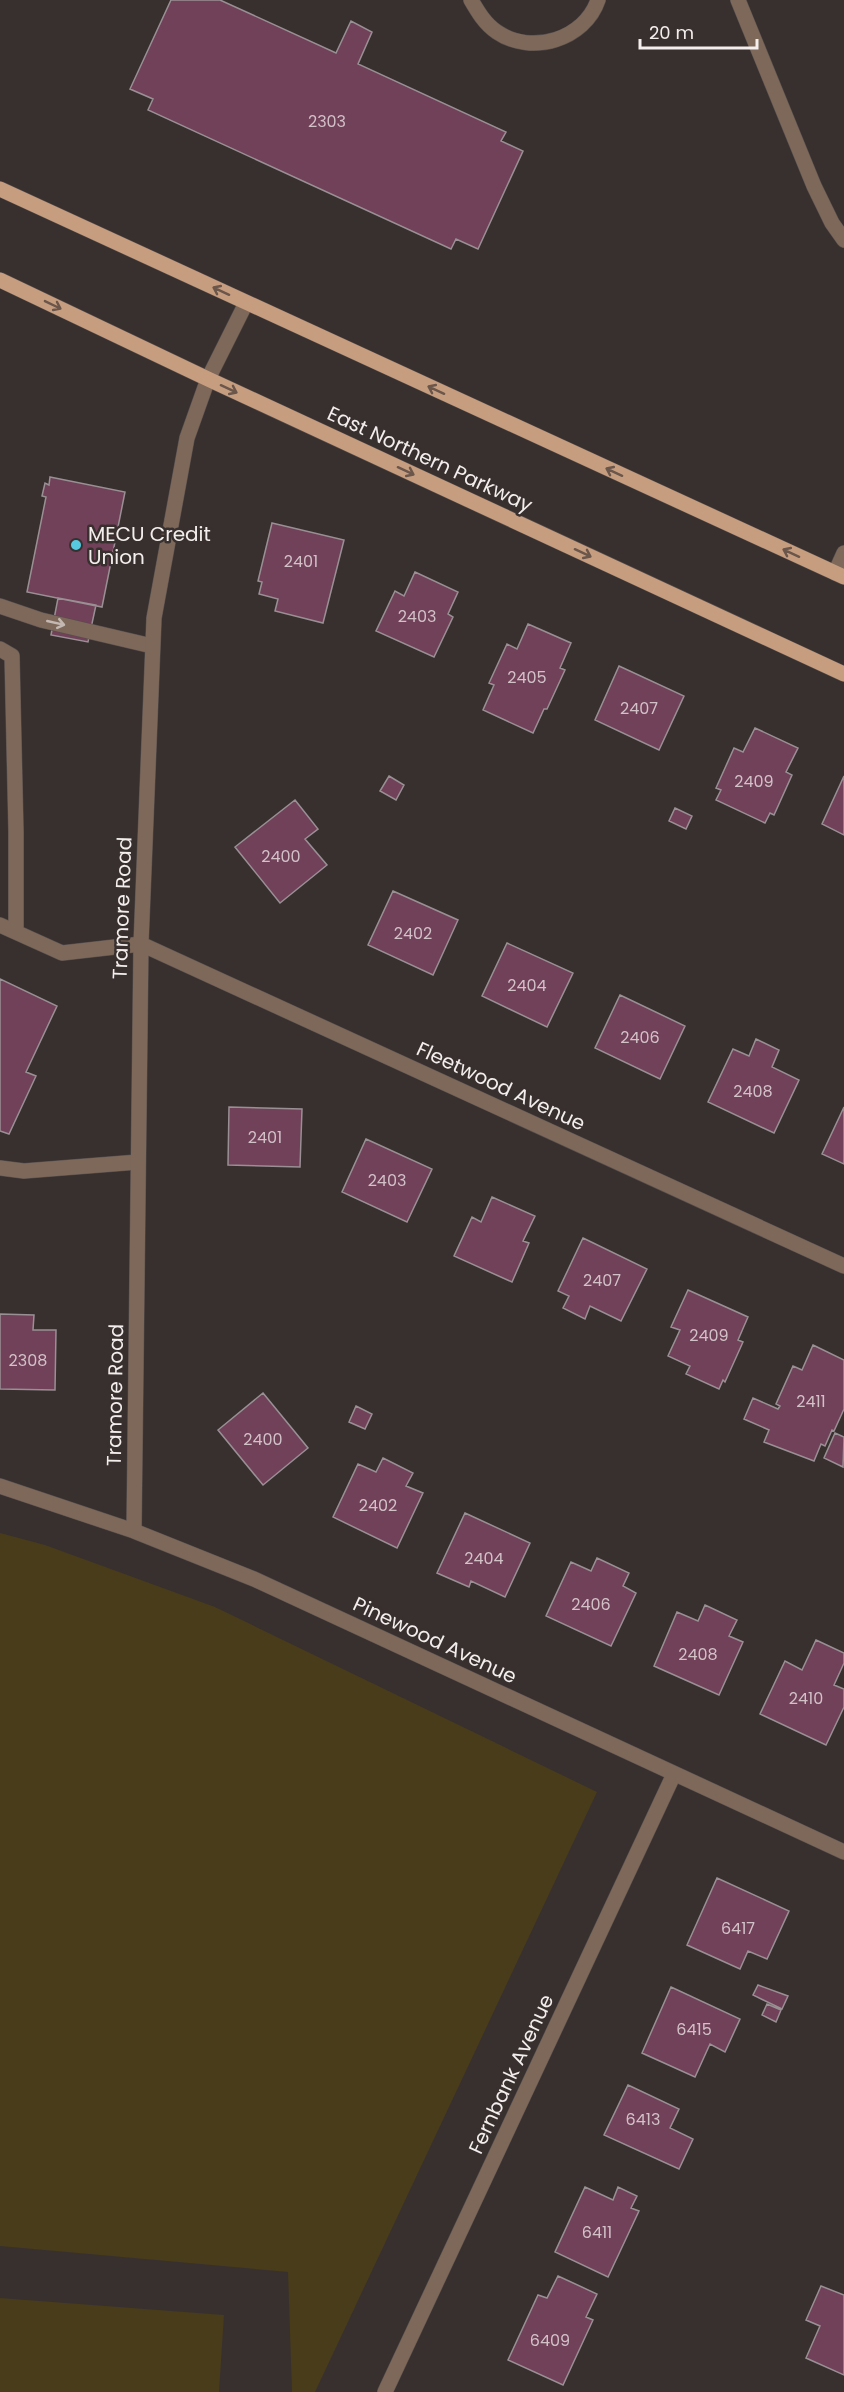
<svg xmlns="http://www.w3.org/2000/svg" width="844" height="2392" viewBox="0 0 844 2392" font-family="Poppins,sans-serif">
<rect width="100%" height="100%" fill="#38302f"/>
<path fill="#483c1b" d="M0 1533 45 1545 215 1607 597 1792 315 2392H292L288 2272 0 2246Z
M0 2298 224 2315 219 2392H0Z"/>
<path fill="#714059" stroke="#999094" stroke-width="1.5" d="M171 0H220L336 53 351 21 372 32 358 64 506 132 501 141 523 151 478 249 456 239 451 249 148 110 153 99 130 89Z
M50 477 125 492 102 607 27 592 46 497 42 496 45 483 49 485Z
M272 523 344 540 323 623 275 611 278 599 259 594 262 582 258 581Z
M415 572 458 592 448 614 453 617 434 657 376 631 395 591 404 596Z
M58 598 96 605 88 642 51 635Z
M528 624 571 643 560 668 565 670 547 709H544L533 733 483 710 494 685 489 683 507 644 517 649Z
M619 666 684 696 659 750 595 720Z
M755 728 798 748 786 772 792 775 774 815 770 813 765 823 716 800 721 790 716 788 734 748 743 752Z
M389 776 404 785 396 800 380 791Z
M844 776V835L822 824Z
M295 800 318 829 305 839 327 865 280 903 235 847Z
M675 808 692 816 686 829 669 821Z
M393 891 458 920 433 975 368 945Z
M507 943 573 973 547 1027 482 996Z
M0 979 57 1006 26 1072 36 1076 9 1134 0 1131Z
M620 995 685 1026 660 1079 595 1048Z
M756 1039 779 1050 772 1067 799 1080 774 1133 708 1102 733 1049 749 1056Z
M229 1107 302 1109 300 1167 228 1165Z
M844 1107V1164L822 1154Z
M366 1139 432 1169 407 1222 342 1192Z
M492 1197 535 1216 523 1241 529 1243 512 1282 454 1256 472 1217 481 1222Z
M583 1238 647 1269 621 1321 590 1306 585 1319 563 1308 569 1296 558 1291Z
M688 1290 748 1317 738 1340 743 1342 725 1382 723 1380 719 1389 686 1374 690 1366 668 1356 680 1330 671 1327Z
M0 1314 34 1315 33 1330H56L55 1390 0 1389Z
M813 1345 844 1360V1409L834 1431 832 1430 825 1446 821 1444 814 1461 764 1442 769 1430 744 1419 753 1398 778 1409 780 1406 776 1404 793 1366 802 1370Z
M263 1393 308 1448 263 1485 218 1430Z
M356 1406 372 1414 365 1429 349 1422Z
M835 1433 844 1437 843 1467 824 1458Z
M383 1458 413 1473 406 1486 423 1493 397 1548 333 1517 358 1464 376 1472Z
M465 1513 530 1543 505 1597 471 1581 469 1587 437 1573Z
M597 1558 629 1573 623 1586 636 1593 611 1646 546 1616 571 1562 591 1571Z
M705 1605 737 1620 729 1636 743 1642 719 1695 654 1666 677 1612 698 1621Z
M816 1640 844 1653V1663L834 1685 844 1689V1707L826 1745 760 1714 785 1661 802 1670Z
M717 1878 789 1911 767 1959 748 1951 740 1969 687 1945Z
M758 1985 788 1996 782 2009 753 1995Z
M671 1987 740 2019 725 2052 710 2044 695 2077 642 2053Z
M767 2004 781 2010 776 2022 762 2015Z
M628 2085 679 2109 670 2128 693 2139 679 2169 604 2135Z
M585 2187 613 2200 618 2187 637 2196 631 2208 639 2211 608 2277 555 2252Z
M558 2276 597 2294 586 2317 593 2320 563 2385 508 2360 538 2295 547 2298Z
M821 2286 844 2295V2375L806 2358 820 2326 806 2320Z"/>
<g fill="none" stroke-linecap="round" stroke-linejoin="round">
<g stroke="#564e4d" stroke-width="16">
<path id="lane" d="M835 573 844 553
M0 606 41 620 152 646
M0 649 12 656 16 832V932
M0 925 62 953 141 944
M0 1168 24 1171 138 1162"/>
</g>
<g stroke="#564e4d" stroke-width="16">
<path id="street" d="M471 0C478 12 485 24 497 32 532 56 585 39 598 0
M738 0 814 186 832 223 844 240
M141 944 844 1266
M0 1486 134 1531 254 1579 844 1852
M134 1531 141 944 154 618 187 438 208 379 246 303
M385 2392 674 1774"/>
</g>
<g stroke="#564e4d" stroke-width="16">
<path id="primary" d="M0 189 844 577
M0 280 208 379 844 674"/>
</g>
<use href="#lane" stroke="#7d685a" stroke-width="15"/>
<use href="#street" stroke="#7d685a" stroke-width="15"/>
<use href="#primary" stroke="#c79d7f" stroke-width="15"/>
</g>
<defs><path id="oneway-shaft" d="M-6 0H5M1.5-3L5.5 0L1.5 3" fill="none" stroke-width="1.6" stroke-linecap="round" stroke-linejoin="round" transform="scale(1.5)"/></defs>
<g stroke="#6a564b">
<use href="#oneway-shaft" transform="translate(221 291) rotate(-155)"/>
<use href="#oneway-shaft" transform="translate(53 305) rotate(26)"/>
<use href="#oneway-shaft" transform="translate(229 389) rotate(25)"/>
<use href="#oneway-shaft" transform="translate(436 390) rotate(-155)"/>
<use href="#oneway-shaft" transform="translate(406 471) rotate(25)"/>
<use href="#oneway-shaft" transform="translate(614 472) rotate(-155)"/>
<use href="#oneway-shaft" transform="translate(583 553) rotate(25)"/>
<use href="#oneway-shaft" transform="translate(791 553) rotate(-155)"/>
</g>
<use stroke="#c4b8b2" href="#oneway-shaft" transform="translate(56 623) rotate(13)"/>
<circle fill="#56c9e0" stroke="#38302f" stroke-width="2" cx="76" cy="545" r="6"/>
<g text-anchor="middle" stroke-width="5" stroke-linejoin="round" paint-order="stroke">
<g font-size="16" fill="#d2c2c8">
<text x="327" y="127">2303</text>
<text x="301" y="567">2401</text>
<text x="417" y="622">2403</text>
<text x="527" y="683">2405</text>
<text x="639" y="714">2407</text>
<text x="754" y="787">2409</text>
<text x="281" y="862">2400</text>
<text x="413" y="939">2402</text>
<text x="527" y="991">2404</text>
<text x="640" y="1043">2406</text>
<text x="753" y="1097">2408</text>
<text x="265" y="1143">2401</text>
<text x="387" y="1186">2403</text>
<text x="602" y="1286">2407</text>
<text x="709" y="1341">2409</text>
<text x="28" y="1366">2308</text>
<text x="811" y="1407">2411</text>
<text x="263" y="1445">2400</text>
<text x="378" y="1511">2402</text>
<text x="484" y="1564">2404</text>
<text x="591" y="1610">2406</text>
<text x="698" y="1660">2408</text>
<text x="806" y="1704">2410</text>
<text x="738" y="1934">6417</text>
<text x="694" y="2035">6415</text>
<text x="643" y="2125">6413</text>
<text x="597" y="2238">6411</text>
<text x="550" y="2346">6409</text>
</g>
<g font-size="20" fill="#f3eeed" stroke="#38302f">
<text transform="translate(430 459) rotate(25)" y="7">East Northern Parkway</text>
<text transform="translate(122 908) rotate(-88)" y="7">Tramore Road</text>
<text transform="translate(501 1086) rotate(25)" y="7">Fleetwood Avenue</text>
<text transform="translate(115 1395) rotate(-89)" y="7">Tramore Road</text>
<text transform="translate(435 1640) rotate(25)" y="7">Pinewood Avenue</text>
<text transform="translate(511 2074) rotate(-65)" y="7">Fernbank Avenue</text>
</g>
<g font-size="20" fill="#f3eeed" stroke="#38302f" text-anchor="start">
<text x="88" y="541">MECU Credit<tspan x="88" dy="23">Union</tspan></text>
</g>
</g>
<path d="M640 39v9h117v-9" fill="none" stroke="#f3eeed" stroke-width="3"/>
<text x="649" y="39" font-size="18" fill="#f3eeed" stroke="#38302f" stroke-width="4.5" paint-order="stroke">20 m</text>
</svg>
